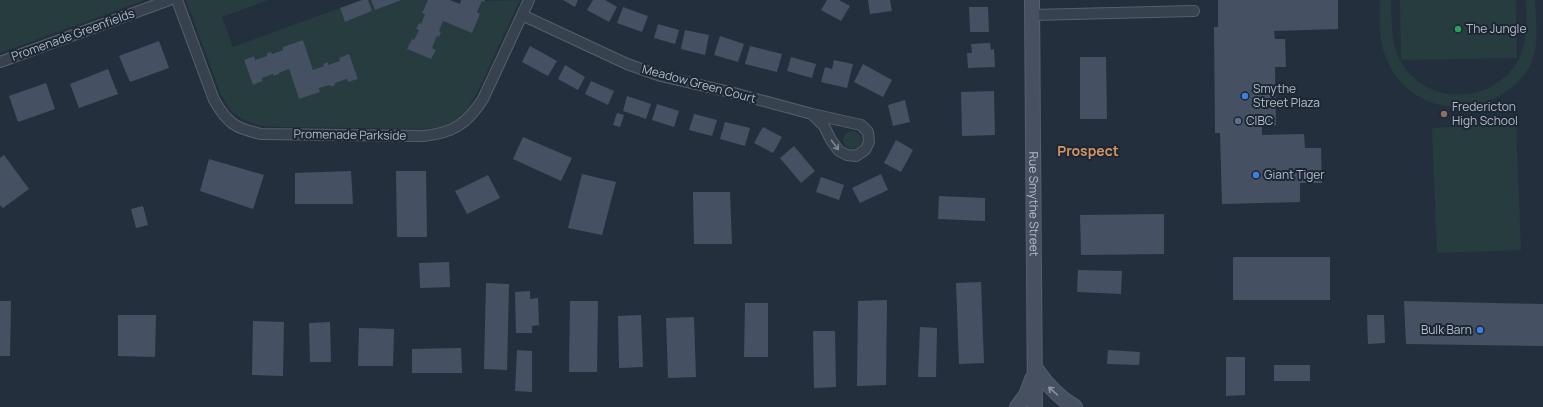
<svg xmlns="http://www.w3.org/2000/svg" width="1543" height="407" viewBox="0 0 1543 407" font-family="Manrope,sans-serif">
<rect width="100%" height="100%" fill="#242f3e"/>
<path fill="#263c3f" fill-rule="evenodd" d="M0 0H145L0 53Z
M186 0H268L222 17 233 47 340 8 345 22 372 11 368 0H371L375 10 403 0H428L422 13 425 14 421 24 419 23 417 29 419 30 414 40H412L408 49 431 59 435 50 432 48 437 36 439 37 441 33 439 31 443 21 472 33 480 14 477 12 482 1 520 0 478 91 467 110 456 120 441 127 424 129 282 127 259 126 242 119 231 111 221 95ZM303 40 313 70 324 66 323 64 328 62V65L340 61V58L349 54 358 79 348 82 347 79 335 83V85L331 87 330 85 319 88 320 92 299 99 289 69 279 73V75L274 76 273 74 262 78 263 81 253 85 244 60 254 56 255 60 267 56V53L271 52 272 54 283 50V47Z
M1380 0H1391C1392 21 1390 43 1401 62 1428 109 1501 104 1521 54 1528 38 1526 18 1526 0H1535C1536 20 1539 42 1532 61 1527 75 1515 86 1502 94 1460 120 1407 106 1387 60 1378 41 1380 20 1380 0Z
M1400 0H1516L1517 58 1401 60Z
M1516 124 1521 250 1437 253 1432 128Z
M843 140a9 9 0 1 1 18 0a9 9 0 1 1-18 0Z"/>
<path fill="#455162" d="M362 0H368L372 11 345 22 340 8Z
M371 0H402L375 10Z
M428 0H450L460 4 461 0H485L484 2 482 1 477 12 480 14 472 33 443 21 439 31 441 32 439 37 437 36 432 48 436 50 431 59 407 49 412 39 414 40 419 30 416 29 419 23 421 24 425 14 422 13Z
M563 0H578L575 7Z
M593 0H605L617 7 609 22 587 10Z
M827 0H839L850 6 841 21 821 10Z
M868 0H890L892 11 870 14Z
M1218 0H1338V29L1274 31 1275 39H1285L1286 67H1275L1276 125 1262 126V135L1304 134 1305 148H1321L1322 183H1300V202L1222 204 1220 133H1215L1214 27H1218Z
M623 7 648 16 642 32 617 23Z
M969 7H988L989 32H970Z
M658 24 679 30 675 44 654 38Z
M685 30 709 35 705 55 681 49Z
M720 36 744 44 738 62 714 55Z
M303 40 313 70 324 66 323 64 328 62V65L340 61 339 58 349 54 358 79 348 82 347 79 335 83V85L331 87 330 85 319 88 320 92 299 99 289 69 279 73V74L274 76 273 74 262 78 263 81 253 85 244 60 254 56 255 60 267 56V53L271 52 272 54 283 50V47Z
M159 41 169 68 130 82 119 56Z
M990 43 991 50 994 49 995 67 968 68 967 53H972L971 44Z
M530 46 557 61 548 76 522 62Z
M750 46 782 54 777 72 745 64Z
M791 57 816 64 812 78 787 71Z
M1080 57H1106L1107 119H1080Z
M834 60 853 64 847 88 821 82 825 67 832 69Z
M863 64 892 80 883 97 854 82Z
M565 65 585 77 578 90 558 79Z
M108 69 118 94 79 108 70 84Z
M591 81 614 91 608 105 585 94Z
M46 83 55 109 18 122 9 96Z
M994 91 995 135 962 136 961 92Z
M627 96 651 104 646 119 623 111Z
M905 100 910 122 893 126 888 105Z
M657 104 679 111 674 127 652 120Z
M617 113 624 115 620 127 613 125Z
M694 114 717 120 712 136 689 130Z
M725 122 750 128 745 146 720 139Z
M763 127 782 137 773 153 754 143Z
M523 137 572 158 561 181 513 159Z
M896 140 913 150 901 172 884 163Z
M794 146 815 171 801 183 780 158Z
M4 155 29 189 3 208 0 205V158Z
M209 159 264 175 253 209 200 191Z
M351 171 353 204H295V173Z
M396 171H426L427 237H397Z
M582 174 616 182 602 235 568 228Z
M881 174 888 190 860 203 852 188Z
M488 175 500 198 467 214 455 191Z
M821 177 844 185 839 200 816 192Z
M693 192H730L732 244H694Z
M939 196 985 198V221L938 219Z
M143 206 148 225 136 228 131 209Z
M1164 214V254L1081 255 1080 215Z
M1233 257H1330V300H1233Z
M449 262 450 287 420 288 419 263Z
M1078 270 1122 271 1121 294 1077 292Z
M981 282 984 363 959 364 956 283Z
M486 283 509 284 507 370 484 369Z
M530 291V299L538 298 539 325 532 326V333H516L515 292Z
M887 300 886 385 857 386 858 301Z
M0 301H11L10 356H0Z
M570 301H598L597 372H569Z
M1404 301 1543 304V346L1406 344Z
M745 303H768V357H744Z
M118 315H156L155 357 118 356Z
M641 315 643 367 619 368 618 316Z
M1367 315H1384L1385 343 1368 344Z
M694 317 696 377 668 378 666 318Z
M253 321 284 322 283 376 252 375Z
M330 322 331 362H310L309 323Z
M920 327 937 328 936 377H918Z
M359 328 394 329 393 366H358Z
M813 331H835L836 387 814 388Z
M461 348 462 373H412V349Z
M517 350 532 351V392L515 391Z
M1108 350 1140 352 1139 365 1107 364Z
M1226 357H1245V395L1226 396Z
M1274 365H1310V381H1274Z"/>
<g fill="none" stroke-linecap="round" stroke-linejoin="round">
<g stroke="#565f6c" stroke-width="12">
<path id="minor" d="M177 0 214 100C228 124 235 128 261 134L423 136C453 133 467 124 483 99L529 0
M522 15 627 64 661 76 730 92 812 114 861 125 868 132 869 142 865 150 856 156 847 155 839 151 831 140 824 126 812 114
M1032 15 1194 11
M0 62 169 0"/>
</g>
<g stroke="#565f6c" stroke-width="16">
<g id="secondary">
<path id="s1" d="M1032 0 1035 407"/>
<path d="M1036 369C1047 385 1058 397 1075 407"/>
<path d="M1017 407 1026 395 1032 379"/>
</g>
</g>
<use href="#minor" stroke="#38414e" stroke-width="10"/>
<use href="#secondary" stroke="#465061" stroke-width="14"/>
</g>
<defs><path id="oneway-shaft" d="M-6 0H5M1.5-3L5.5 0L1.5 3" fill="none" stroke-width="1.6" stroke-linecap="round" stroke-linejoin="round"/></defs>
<use stroke="#7c8592" href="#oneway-shaft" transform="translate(835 145) rotate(53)"/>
<use stroke="#8e96a5" href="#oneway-shaft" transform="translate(1053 391) rotate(-138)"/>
<circle fill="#2e9e5b" stroke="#1d2633" stroke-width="1.5" cx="1458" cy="29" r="4"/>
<g fill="#3f7fe0" stroke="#1d2633" stroke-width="1.5">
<circle cx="1245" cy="96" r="4"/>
<circle cx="1256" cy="175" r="4"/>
<circle cx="1480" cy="330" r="4"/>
</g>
<circle fill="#8d6e63" stroke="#1d2633" stroke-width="1.5" cx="1444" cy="114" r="4"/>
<circle fill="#5c6f8a" stroke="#1d2633" stroke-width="1.5" cx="1238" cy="121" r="4"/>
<g text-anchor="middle" stroke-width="4" stroke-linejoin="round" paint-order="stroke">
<g font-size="12" fill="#b4bcc9" stroke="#1d2633" text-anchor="start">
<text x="1466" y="33">The Jungle</text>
<text x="1253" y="93">Smythe<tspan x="1253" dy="14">Street Plaza</tspan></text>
<text x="1452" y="111">Fredericton<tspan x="1452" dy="14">High School</tspan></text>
<text x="1246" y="125">CIBC</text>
<text x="1264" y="179">Giant Tiger</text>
<text x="1472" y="334" text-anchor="end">Bulk Barn</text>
</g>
<g font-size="12" fill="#b4bcc9" stroke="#1d2633">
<text transform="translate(73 35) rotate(-20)" y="4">Promenade Greenfields</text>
<text transform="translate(699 84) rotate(15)" y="4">Meadow Green Court</text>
<text transform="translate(350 135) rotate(1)" y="4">Promenade Parkside</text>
<text dy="4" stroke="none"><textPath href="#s1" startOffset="204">Rue Smythe Street</textPath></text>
</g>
<g font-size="14" font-weight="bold" fill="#d59563" stroke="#1d2633">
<text x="1088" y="156">Prospect</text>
</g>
</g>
</svg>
